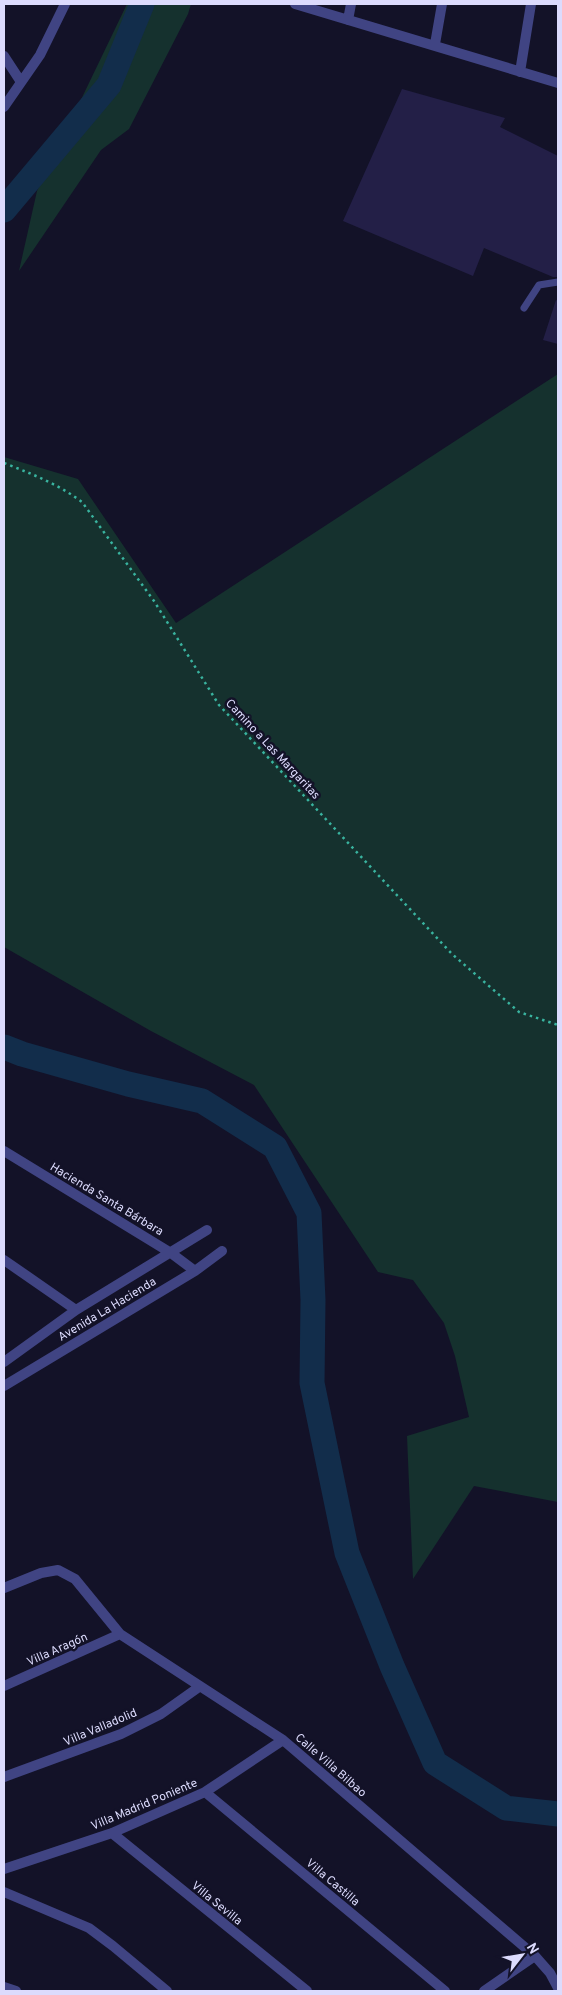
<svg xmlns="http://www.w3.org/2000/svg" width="562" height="1995" viewBox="0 0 562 1995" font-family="Overpass,sans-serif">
<rect width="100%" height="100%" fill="#131228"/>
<path fill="#15312e" d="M127 4H191L188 14 129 129 101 150 19 271 37 191Z
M558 374V1502L474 1486 413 1579 407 1436 469 1417 455 1356 444 1323 413 1280 378 1272 254 1085 151 1031 4 947V457L78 479 176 623Z"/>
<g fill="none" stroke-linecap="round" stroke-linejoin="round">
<path stroke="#122d4b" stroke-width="25" d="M4 210 109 85 142 4
M4 1047 22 1054 128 1084 202 1101 275 1147 309 1213 313 1300 312 1383 347 1553 392 1666 435 1763 506 1808 558 1814"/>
</g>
<path fill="#231f47" d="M402 89 505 118 500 127 558 156V277H553L484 248 473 276 343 221Z
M556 300 558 301V344L543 340Z"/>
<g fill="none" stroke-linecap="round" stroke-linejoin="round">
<path stroke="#39b39f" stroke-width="2.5" stroke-dasharray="2.5 4" stroke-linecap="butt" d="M4 463C32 474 58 484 82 502L154 601 219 705 452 954 519 1012 558 1025"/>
<path stroke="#404483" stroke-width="7" d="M524 308 539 285 558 282"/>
<path stroke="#404483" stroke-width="10" d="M295 4 558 83
M348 20 351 4
M435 44 442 4
M4 56 21 82
M520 72 531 4
M4 107 40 55 65 4
M4 1151 171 1253 195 1271
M4 1260 76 1310
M4 1362 76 1310 207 1230
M4 1386 195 1271 222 1251
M4 1588 41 1573 58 1570 75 1579 120 1634 283 1740 535 1956 550 1973 558 1988
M4 1686 120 1634
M4 1777 121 1734 161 1714 199 1687
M205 1792 445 1991
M112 1833 307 1991
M4 1869 112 1833 205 1792 283 1740
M4 1892 89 1928 113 1946 167 1991
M4 1987 16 1991
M484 1991 535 1956"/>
</g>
<g text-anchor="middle" stroke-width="5" stroke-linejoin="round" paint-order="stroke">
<g font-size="12" fill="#dcdbfd" stroke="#131228">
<text transform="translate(273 749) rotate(47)" y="4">Camino a Las Margaritas</text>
<text transform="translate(107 1199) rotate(31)" y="4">Hacienda Santa Bárbara</text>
<text transform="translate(107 1309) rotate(-31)" y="4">Avenida La Hacienda</text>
<text transform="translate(57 1649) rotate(-24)" y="4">Villa Aragón</text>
<text transform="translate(100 1727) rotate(-23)" y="4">Villa Valladolid</text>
<text transform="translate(331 1765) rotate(41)" y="4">Calle Villa Bilbao</text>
<text transform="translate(144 1804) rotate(-23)" y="4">Villa Madrid Poniente</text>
<text transform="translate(333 1882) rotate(40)" y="4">Villa Castilla</text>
<text transform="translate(217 1903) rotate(39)" y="4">Villa Sevilla</text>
</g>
</g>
<rect width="562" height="1995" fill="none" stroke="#dcdbfd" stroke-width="10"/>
<g transform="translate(522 1955) rotate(59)" stroke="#131228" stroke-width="4" paint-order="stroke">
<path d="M0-4L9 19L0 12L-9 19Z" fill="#dcdbfd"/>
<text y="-8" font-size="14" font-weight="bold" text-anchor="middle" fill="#dcdbfd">N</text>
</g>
</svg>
